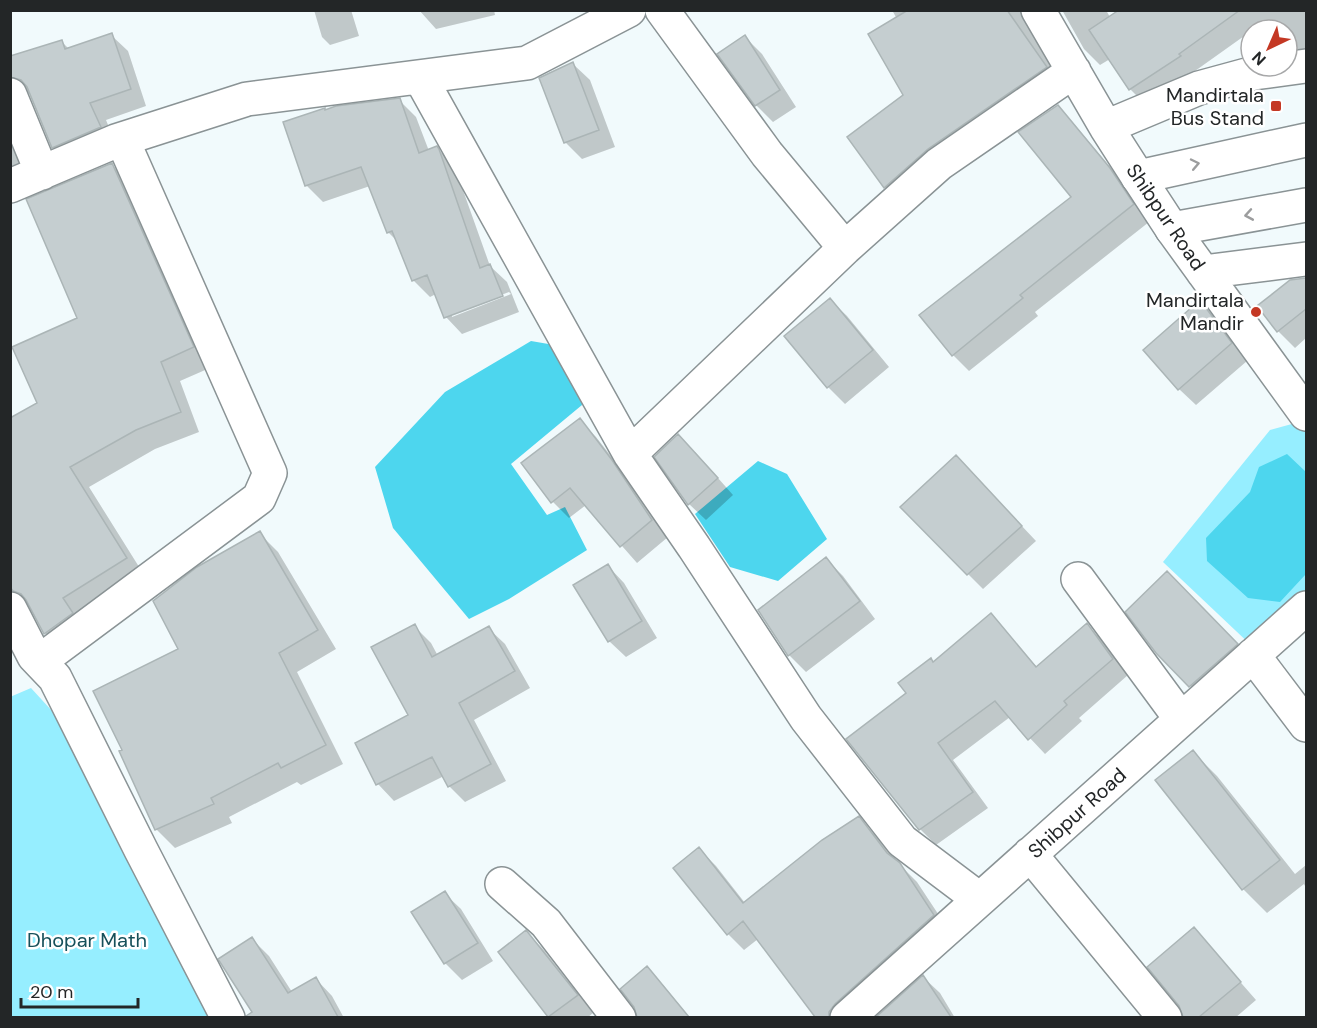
<svg xmlns="http://www.w3.org/2000/svg" width="1317" height="1028" viewBox="0 0 1317 1028" font-family="'DM Sans',sans-serif">
<rect width="100%" height="100%" fill="#f1fafc"/>
<path fill="#96eeff" d="M1299 422 1306 429V601L1254 648 1163 562 1270 430Z
M31 688 53 712 216 1017H11L10 697Z"/>
<path fill="#4dd6ee" d="M531 341 560 346 583 395 582 405 511 464 547 515 565 507 587 550 509 599 469 619 393 528 375 467 445 392Z
M1287 454 1306 472V574L1280 602 1248 598 1207 561 1206 538 1250 492 1259 467Z
M758 461 787 474 827 539 778 581 730 567 695 514Z"/>
<path fill="#0003" fill-rule="evenodd" d="M314 10H351L359 36 330 45 322 37Z
M419 10H494L495 15 436 29Z
M892 10H1045L1064 83 901 204 885 187 849 137 905 95 897 19Z
M1062 10H1106L1111 19 1123 10H1306V65L1287 66V30L1254 29 1195 71 1196 73 1147 106 1130 89 1110 59 1100 65 1084 49Z
M111 35 128 51 146 106 106 120 116 144 70 164 53 147 31 93 19 94 10 103V58L61 41 69 49Z
M745 37 762 54 796 107 773 122 756 105Z
M573 64 590 80 615 147 582 159 565 142Z
M399 100 416 117 429 151 437 148 454 165 490 266 507 282 519 312 462 334 446 317 436 294 430 297 413 280 399 243 388 232 370 186 323 202 306 185 326 112ZM509 292 511 294 452 317V314Z
M1058 107 1074 124 1126 186 1149 222 1035 312 1038 316 969 371 953 355 1073 197Z
M10 124 33 179 10 188Z
M112 165 131 184 212 367 180 381 199 432 155 449 89 487 146 578 64 653 45 633 32 608 14 590 39 404 79 319Z
M1302 280 1306 285V338L1295 348 1278 331Z
M830 300 847 316 889 367 845 404 828 387Z
M1200 302 1217 319 1247 361 1196 405 1179 389Z
M579 420 596 437 628 478 668 537 637 563 586 505 569 518 553 502Z
M695 452 733 495 706 520 689 504Z
M970 471 1036 541 983 589 902 508Z
M259 533 278 552 336 649 297 672 343 764 301 785 297 782 229 817 232 823 175 848 156 829 180 649Z
M826 559 843 576 875 619 806 672 789 655 760 610Z
M608 566 624 583 657 638 626 657 609 641Z
M1191 597 1261 669 1214 710 1157 652Z
M991 615 1037 667 1087 625 1102 640 1128 675 1079 718 1082 721 1045 754 1010 717 953 760 988 808 936 845 920 829 848 739 908 693 934 663Z
M414 626 431 643 438 656 488 628 505 644 530 688 474 720 506 781 465 802 449 786 444 776 394 801 378 784 357 743 410 716Z
M1193 752 1217 776 1295 874 1306 865V888L1304 884 1267 913 1243 889 1157 780Z
M859 818 875 835 897 862 917 882 950 932 854 1018H817L758 939 744 950 728 934 699 849 716 866 745 903Z
M444 893 461 909 493 961 462 980 445 963Z
M1194 929 1256 1000 1235 1018H1185L1181 1005Z
M526 932 543 949 593 1013 587 1018H550L500 952Z
M252 939 269 956 292 992 316 979 332 996 344 1018H248L254 1013Z
M647 968 663 985 690 1018H639Z
M923 977 940 993 955 1018H878Z"/>
<path fill="#c5ced0" stroke="#abb5b6" stroke-width="1.5" d="M908 10H1007L1047 67 928 149 884 188 847 137 903 95 868 34Z
M1119 10H1240L1179 54 1181 56 1129 90 1089 30Z
M112 33 131 89 90 103 101 127 52 148 27 87 21 80 10 77V56L62 40 65 49Z
M745 35 780 90 755 106 717 54Z
M573 62 599 130 564 143 539 78Z
M400 98 419 153 437 146 439 149 480 268 490 264 503 296 444 318 427 275 412 281 392 231 387 233 361 167 305 186 283 122 325 108V110L336 106Z
M1058 105 1110 168 1134 204 1020 295 1023 298 952 356 919 315 1071 197 1018 132Z
M112 163 194 347 161 362 181 412 136 430 70 467 127 558 63 598 73 613 44 634 26 600 21 594 13 591 10 587V418L37 403 12 347 77 318 26 199Z
M1306 278V309L1277 332 1257 306 1290 280Z
M830 298 873 350 827 388 784 336Z
M1200 300 1232 343 1178 390 1143 350Z
M580 418 612 460 652 520 620 547 570 488 551 503 521 463Z
M678 434 718 478 688 505 654 457Z
M956 455 1022 526 967 575 900 507Z
M260 531 318 630 279 653 326 745 281 768 278 763 211 798 214 804 155 830 119 751 122 750 93 691 178 649 153 601 197 567Z
M826 557 860 601 788 656 758 610Z
M608 564 642 621 608 642 573 585Z
M1167 571 1238 644 1189 687 1156 653 1125 612Z
M991 613 1036 667 1087 623 1113 659 1064 701 1067 705 1028 740 995 701 938 743 973 792 919 830 846 739 906 693 898 683 931 658 933 662Z
M415 624 432 657 489 626 515 671 459 703 491 764 448 787 432 757 376 785 355 743 408 715 371 647Z
M1193 750 1280 860 1242 890 1155 780Z
M859 816 887 853 900 863 934 915 835 1004 829 1012V1017H815L743 921 727 935 673 868 699 847 743 903 822 840Z
M445 891 478 943 444 964 411 912Z
M1194 927 1241 982 1199 1017H1183L1179 1006 1147 967Z
M526 930 578 995 548 1017 498 952Z
M252 937 288 993 316 977 338 1017H247L246 1016 252 1012 218 959Z
M647 966 689 1017H637L634 1007 620 989Z
M923 975 951 1017H876Z"/>
<g fill="none" stroke-linecap="round" stroke-linejoin="round">
<g stroke="#8a9395" stroke-width="36">
<path id="street" d="M662 10 767 154 845 248
M1038 10 1106 127 1138 177
M420 77 630 454 694 547 806 718 902 841 979 899
M10 95 42 173
M1106 127 1199 88 1254 73 1306 66
M10 186 116 141 247 99 527 63 629 10
M630 454 845 248 939 164 1074 71
M1078 579 1181 719
M10 609 34 656 55 678 141 850 228 1018
M1253 655 1306 725
M40 661 259 498 270 473 122 139
M1030 854 1165 1018
M502 884 546 923 619 1018
M847 1018 1306 608"/>
</g>
<g stroke="#8a9395" stroke-width="36">
<path id="secondary" d="M1138 177 1172 229 1306 414
M1203 272 1306 259"/>
</g>
<g stroke="#8a9395" stroke-width="36">
<path id="primary" d="M1138 177 1306 140
M1172 229 1306 205"/>
</g>
<use href="#street" stroke="#fff" stroke-width="33"/>
<use href="#secondary" stroke="#fff" stroke-width="33"/>
<use href="#primary" stroke="#fff" stroke-width="33"/>
</g>
<defs><path id="oneway-chevron" d="M-2-3.5L2.5 0L-2 3.5" fill="none" stroke-width="1.6" stroke-linecap="round" stroke-linejoin="round" transform="scale(1.5)"/></defs>
<g stroke="#9c9d9e">
<use href="#oneway-chevron" transform="translate(1195 164) rotate(-12)"/>
<use href="#oneway-chevron" transform="translate(1249 215) rotate(170)"/>
</g>
<g fill="#c43824" stroke="#fff" stroke-width="2">
<rect x="1270" y="100" width="12" height="12" rx="3"/>
<circle cx="1256" cy="312" r="6"/>
</g>
<g text-anchor="middle" stroke-width="5" stroke-linejoin="round" paint-order="stroke">
<g font-size="20" fill="#232627" stroke="#fff" text-anchor="end">
<text x="1264" y="102">Mandirtala<tspan x="1264" dy="23">Bus Stand</tspan></text>
<text x="1244" y="307">Mandirtala<tspan x="1244" dy="23">Mandir</tspan></text>
</g>
<g font-size="20" fill="#232627" stroke="#fff">
<text transform="translate(1166 217) rotate(56)" y="7">Shibpur Road</text>
<text transform="translate(1077 813) rotate(-42)" y="7">Shibpur Road</text>
</g>
<g font-size="20" fill="#16505a" stroke="#fff">
<text x="87" y="947">Dhopar Math</text>
</g>
</g>
<rect width="1317" height="1028" fill="none" stroke="#232627" stroke-width="24"/>
<g transform="translate(1269 48) rotate(224)"><circle r="28" fill="#ffffff" stroke="#a7a8a9" stroke-width="1.5"/>
<path d="M0-4.5L10 22L0 15L-10 22Z" fill="#c43824"/>
<text y="-9" font-size="16" font-weight="bold" text-anchor="middle" fill="#232627">N</text>
</g>
<path d="M21 998v9h117v-9" fill="none" stroke="#232627" stroke-width="3"/>
<text x="30" y="998" font-size="18" fill="#232627" stroke="#ffffff" stroke-width="4.5" paint-order="stroke">20 m</text>
</svg>
